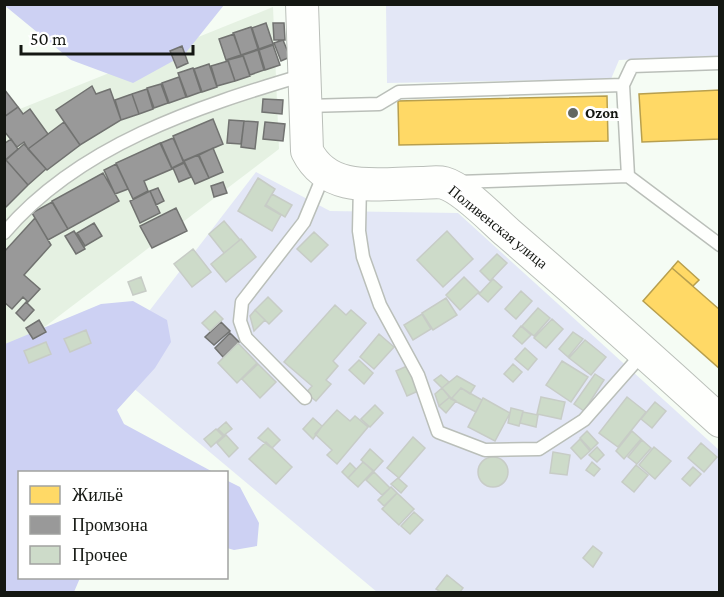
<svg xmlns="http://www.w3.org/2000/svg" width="724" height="597" viewBox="0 0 724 597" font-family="'Crimson Pro',serif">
<rect width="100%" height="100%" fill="#f5fcf4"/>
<path fill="#e5f1e2" d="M273 7 279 149 5 357V115Z"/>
<path fill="#e3e7f6" d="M386 5H719V56L619 60 611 79 387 83Z
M256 172 330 211 458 213 719 450V592H377L107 366Z"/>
<path fill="#cdd1f3" d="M4 5H224L184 55 133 83 71 60Z
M133 301 167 320 171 342 155 368 117 410 124 424 213 472H20V578H80L74 592H5V344L101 304Z
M226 480 240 487 259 523 257 546 234 550 227 548Z"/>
<path fill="#ffd966" stroke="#b89f4d" stroke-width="1.5" d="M720 90V139L642 142 639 94Z
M607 96 608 141 399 145 398 101Z
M678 261 699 280 693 286 672 268Z
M672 268 720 310V369L643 301Z"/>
<path fill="#999" stroke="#717270" stroke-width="1.5" d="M266 23 273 44 259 49 252 28Z
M273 23H284L285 40H274Z
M251 27 258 49 241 55 233 33Z
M234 34 241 55 226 60 219 39Z
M283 40 290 57 281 61 274 43Z
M273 45 280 65 265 70 259 50Z
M182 46 188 63 177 68 170 51Z
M258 50 264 70 250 75 243 55Z
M243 56 250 76 235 81 228 60Z
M228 61 235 81 217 86 211 66Z
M209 64 217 87 202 92 194 69Z
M193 68 201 92 187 97 178 73Z
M179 77 186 97 169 103 162 83Z
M161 84 168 103 154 108 147 88Z
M92 86 96 94 110 89 121 120 80 145 56 110Z
M4 89 18 107 4 117Z
M147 89 153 109 139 114 132 94Z
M132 94 139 114 121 120 115 100Z
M263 99 283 100 282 114 262 112Z
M18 107 23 114 30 109 48 134 28 149 24 142 17 147 4 131V117Z
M213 119 223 144 183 161 173 136Z
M229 120 244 121 241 144 227 143Z
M244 121 258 122 255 149 241 147Z
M64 122 80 145 47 170 28 149Z
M265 122 285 124 283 141 263 139Z
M173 138 184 162 172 168 161 143Z
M11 139 18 149 4 161V144Z
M160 143 172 169 144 181 148 191 133 199 116 163Z
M24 144 46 169 28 185 6 160Z
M213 148 223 172 209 178 199 155Z
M198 155 209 178 195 184 184 161Z
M6 160 28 185 4 209V161Z
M184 163 191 177 179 182 173 168Z
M116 164 128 189 115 194 104 170Z
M103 173 119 201 68 229 52 201Z
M223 182 227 193 214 197 211 186Z
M158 188 164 201 156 205 150 191Z
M150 191 160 213 140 223 130 201Z
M52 202 68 229 48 240 32 213Z
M176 208 187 231 152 248 140 226Z
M35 218 51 245 24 275 40 289 28 302 23 297 12 309 4 302V252Z
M94 223 102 236 85 246 77 233Z
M74 231 85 249 76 254 65 236Z
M26 302 34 310 24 321 16 313Z
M39 320 46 332 33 339 26 328Z
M221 322 230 331 214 345 205 337Z
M230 333 239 342 223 357 215 348Z"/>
<path fill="#cddbc9" stroke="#c7ccc6" stroke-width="1.5" d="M258 178 275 189 265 206 281 215 272 231 238 211Z
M272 194 292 205 285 217 266 205Z
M224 221 240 240 224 253 209 234Z
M447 231 473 259 443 287 417 260Z
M314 232 328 245 311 262 297 249Z
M241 239 256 257 226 282 211 264Z
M193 249 211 272 192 287 174 264Z
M497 254 507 263 490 281 480 271Z
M141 277 146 291 133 295 128 282Z
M464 277 479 292 460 310 446 295Z
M493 279 502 287 488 302 479 294Z
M521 291 532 301 516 319 505 309Z
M268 297 282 311 269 324 255 310Z
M446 298 457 315 433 330 422 313Z
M335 305 346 315 351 310 366 323 333 361 338 366 326 380 331 384 316 401 306 393 312 386 284 362Z
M538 308 550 318 534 336 522 326Z
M255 310 265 320 254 331 250 316Z
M215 311 223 319 210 331 202 323Z
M422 314 431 329 413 340 404 325Z
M552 319 563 329 546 348 534 338Z
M521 326 531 335 522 344 513 336Z
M86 330 91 343 70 352 64 339Z
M573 332 583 339 568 357 559 349Z
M379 334 394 347 374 369 360 357Z
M585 340 606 357 591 375 569 358Z
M46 342 51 354 29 363 24 351Z
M238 343 257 363 237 383 218 363Z
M525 348 537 359 528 370 515 359Z
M359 360 373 373 364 384 349 370Z
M562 361 588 377 571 402 546 385Z
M258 364 276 382 260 398 242 379Z
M513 364 522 372 513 382 504 374Z
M407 366 418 391 407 396 396 371Z
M595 374 604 380 584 411 574 404Z
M441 375 449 382 442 388 434 380Z
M457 376 475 386 470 394 461 388 451 399 442 388Z
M442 388 450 397 439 406 435 394Z
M461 388 482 400 476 412 451 399Z
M450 397 456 401 446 413 439 406Z
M541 397 565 402 561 419 537 414Z
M627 397 646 412 618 447 599 433Z
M483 398 510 413 495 441 468 427Z
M655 402 666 411 652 428 641 419Z
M375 405 383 413 370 427 361 419Z
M511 408 523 411 519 426 508 423Z
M337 410 350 421 355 416 368 427 337 464 327 455 332 450 315 434Z
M523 412 538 415 536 427 520 423Z
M313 418 322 426 313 439 303 429Z
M226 422 232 429 224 435 218 429Z
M268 428 280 440 272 448 258 438Z
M216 429 223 436 211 447 204 439Z
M587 431 598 443 591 450 580 438Z
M632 431 641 439 624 459 616 451Z
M226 435 238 448 229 457 217 443Z
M413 437 425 448 399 478 387 468Z
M580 439 590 451 581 459 571 448Z
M642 440 651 448 637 464 628 457Z
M266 442 292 467 276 484 249 459Z
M701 443 717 457 704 472 688 458Z
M597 447 604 455 597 462 589 455Z
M654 447 671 461 655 479 639 465Z
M370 449 383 461 374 471 361 460Z
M553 452 570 455 567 475 550 473Z
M478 472a15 15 0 1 1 30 0a15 15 0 1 1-30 0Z
M363 462 373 471 358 487 348 478Z
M592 462 600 469 594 476 586 470Z
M350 463 356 469 348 478 342 472Z
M636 465 648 475 634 492 622 482Z
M693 467 701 474 690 486 682 479Z
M374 472 390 488 382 495 366 480Z
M398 478 407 486 401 493 391 484Z
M391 487 397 493 384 506 378 500Z
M397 493 414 509 399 525 382 509Z
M414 512 423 520 410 534 401 526Z
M593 546 602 553 593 567 583 558Z
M447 575 463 588 460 592H441L436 589Z"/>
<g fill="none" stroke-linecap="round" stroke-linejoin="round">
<g stroke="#babfb9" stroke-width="15">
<path id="service" d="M623 85 628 176 720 245
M307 106 379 104 399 92 623 85 632 66 720 63
M458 182 628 176
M360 184 359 231 363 257 380 305 418 375 438 432 485 450 539 449 584 420 643 353
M4 233C79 145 196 107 304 75
M305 398 246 338 240 321 242 302 304 222 324 174"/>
</g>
<g stroke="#babfb9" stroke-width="34">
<path id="tertiary" d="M302 4 307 151C329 195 380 183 421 183 428 183 437 181 444 183 463 188 493 220 508 233 580 295 650 357 720 421"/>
</g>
<use href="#service" stroke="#fefffd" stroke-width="12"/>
<use href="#tertiary" stroke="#fefffd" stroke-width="32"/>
</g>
<circle fill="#636761" stroke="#fff" stroke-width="2" cx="573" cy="113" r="6"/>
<g text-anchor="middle" stroke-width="6" stroke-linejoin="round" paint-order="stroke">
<g font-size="15" font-weight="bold" fill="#141712" stroke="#fff" text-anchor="start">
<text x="585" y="118">Ozon</text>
</g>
<g font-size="15" fill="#141712" stroke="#fff">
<text transform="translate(498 227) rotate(39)" y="5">Поливенская улица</text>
</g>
</g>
<rect width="724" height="597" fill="none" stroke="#141712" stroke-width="12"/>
<rect x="18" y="471" width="210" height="108" fill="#ffffff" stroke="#a1a2a0" stroke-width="1.5"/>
<rect x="30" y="486" width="30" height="18" fill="#ffd966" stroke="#a1a2a0" stroke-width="1.5"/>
<text x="72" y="501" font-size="18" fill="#141712">Жильё</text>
<rect x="30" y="516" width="30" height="18" fill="#999999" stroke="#a1a2a0" stroke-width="1.5"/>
<text x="72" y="531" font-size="18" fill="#141712">Промзона</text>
<rect x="30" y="546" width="30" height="18" fill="#cddbc9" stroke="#a1a2a0" stroke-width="1.5"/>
<text x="72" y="561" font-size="18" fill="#141712">Прочее</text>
<path d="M21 45v9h172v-9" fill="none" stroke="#141712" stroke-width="3"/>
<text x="30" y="45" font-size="18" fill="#141712" stroke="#ffffff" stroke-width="4.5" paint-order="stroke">50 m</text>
</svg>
